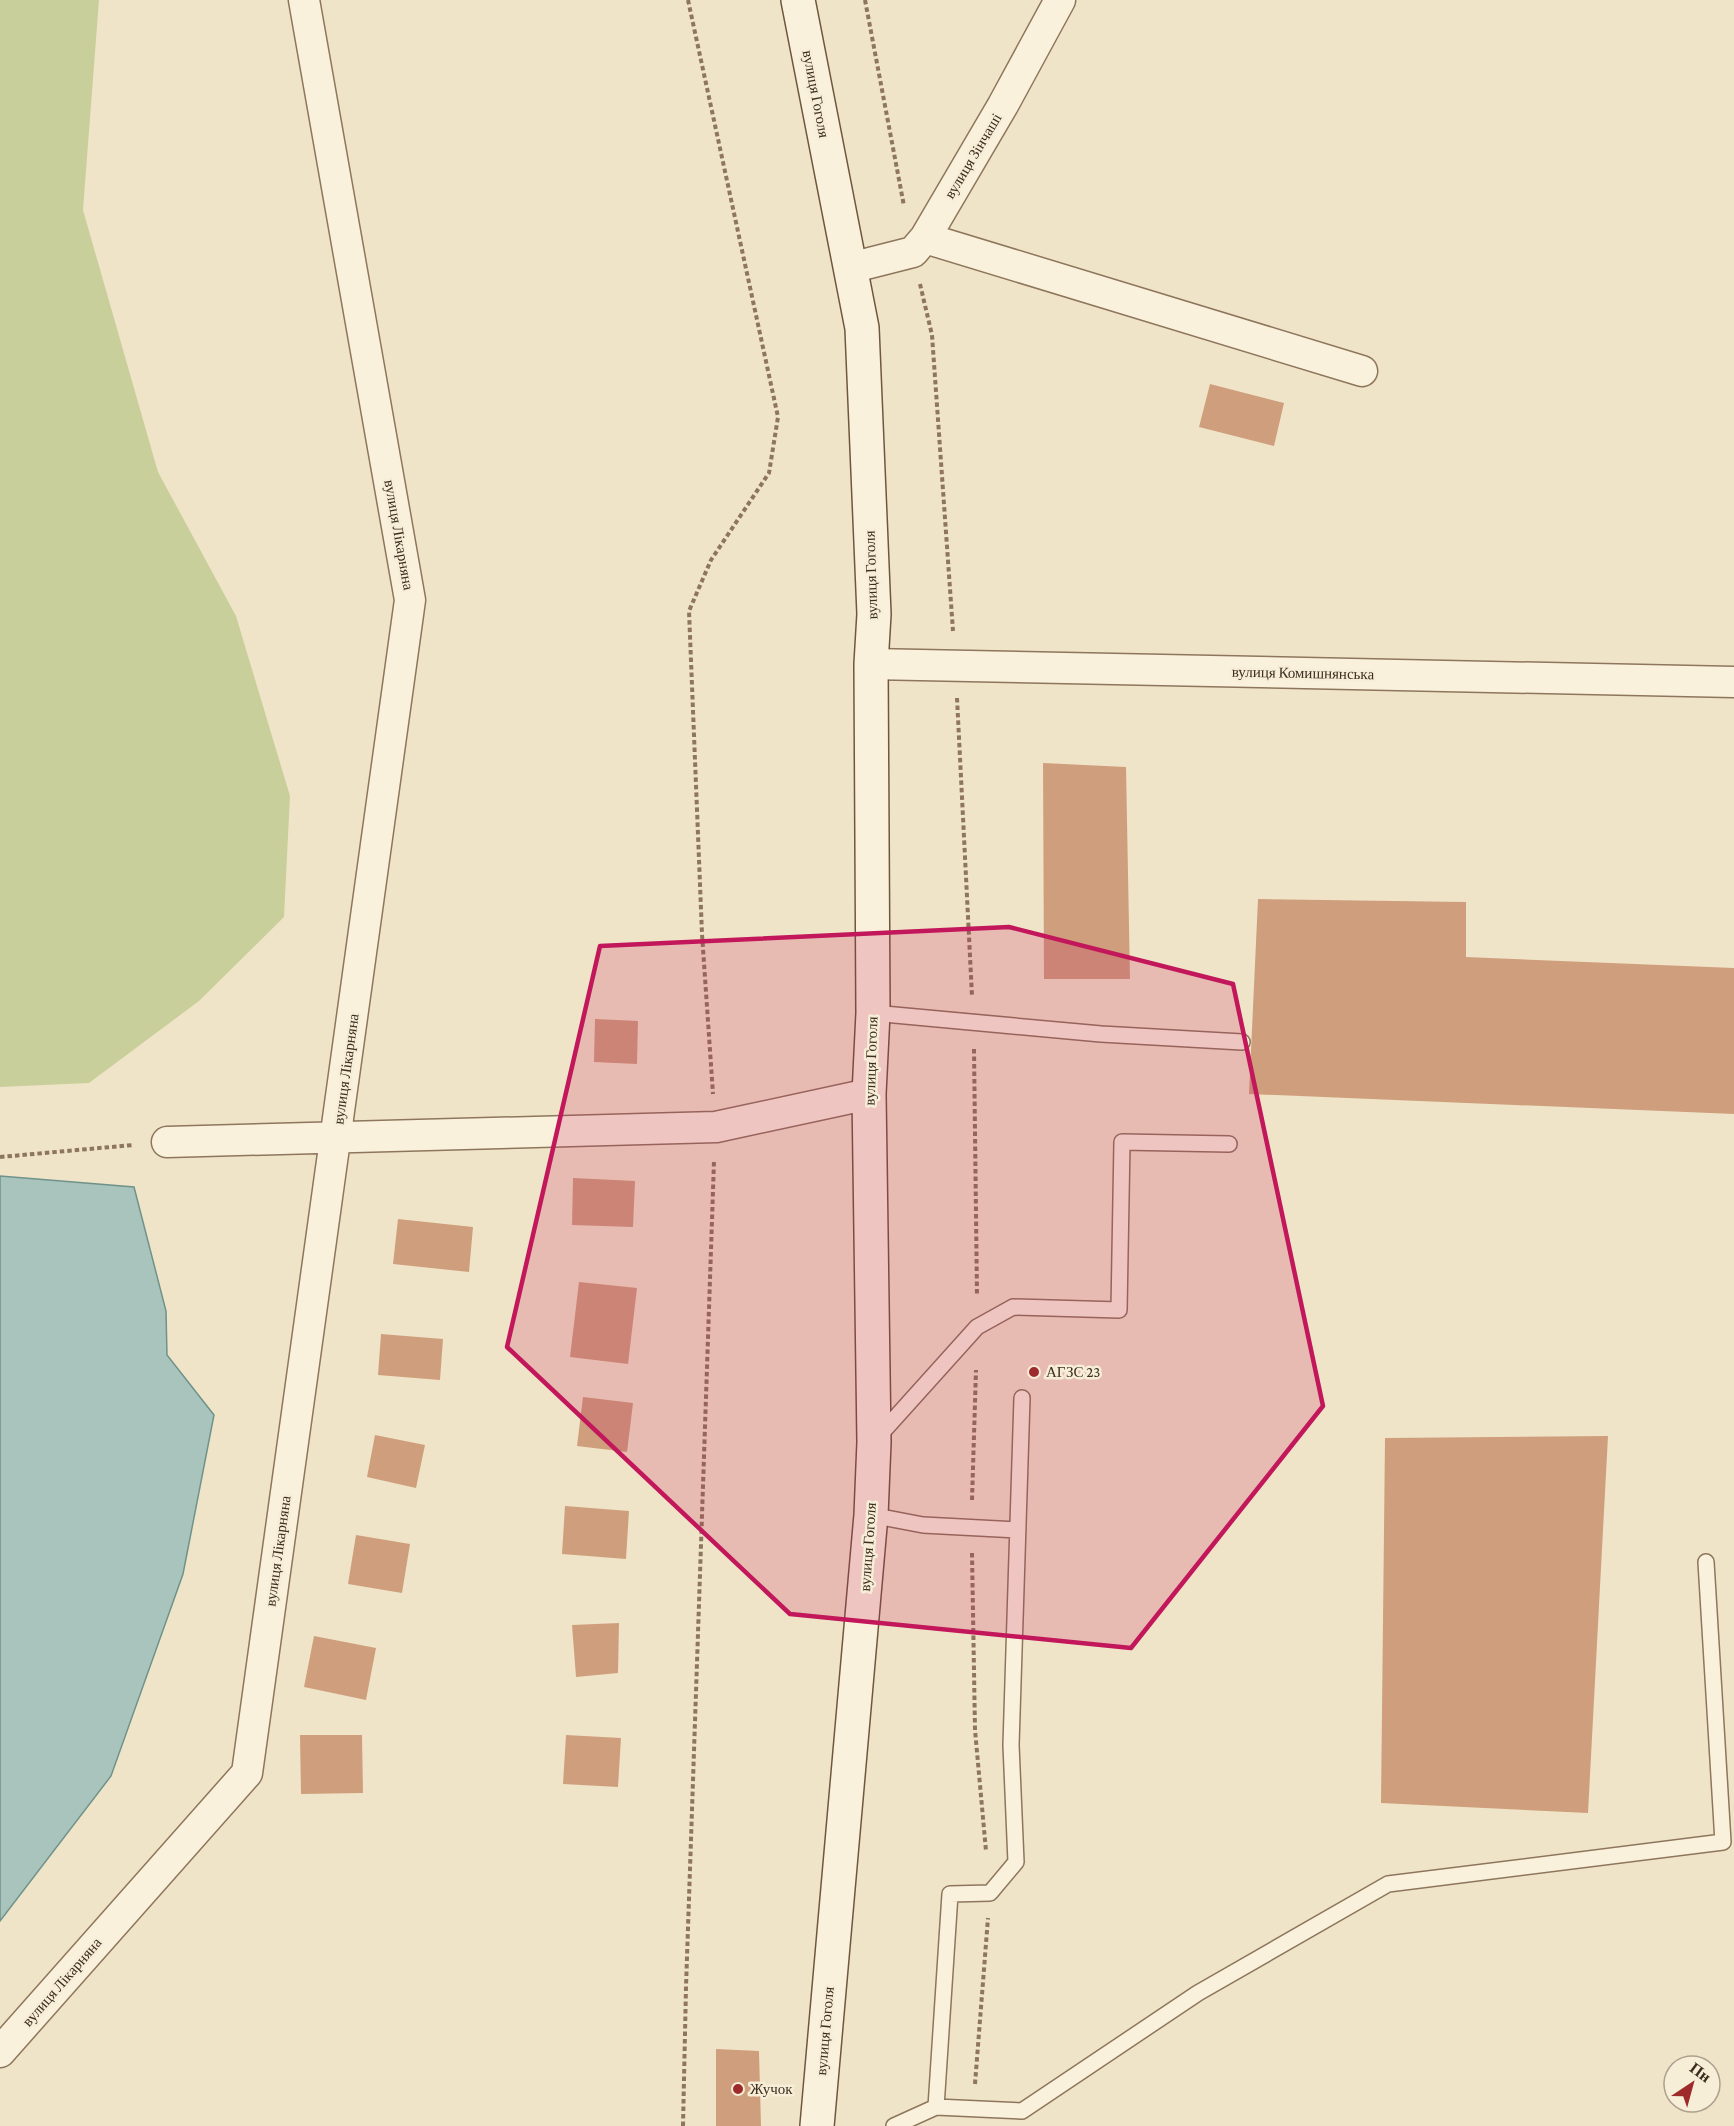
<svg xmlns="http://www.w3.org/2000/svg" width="1734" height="2126" viewBox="0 0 1734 2126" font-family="'Crimson Pro',serif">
<rect width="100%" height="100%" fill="#f0e4c8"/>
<path fill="#c9cf9b" d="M0 0H99L83 210 158 472 236 616 290 796 284 917 199 1001 89 1083 0 1087Z"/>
<path fill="#a9c4bc" stroke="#6f938a" stroke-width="1.5" d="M0 1176 134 1187 166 1311 167 1355 214 1415 183 1574 111 1776 0 1921Z"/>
<path fill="#cf9f7d" d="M1210 384 1284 403 1274 446 1199 427Z
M1043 763 1126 767 1130 979H1044Z
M1258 899 1466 902V957L1734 968V1114L1249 1094Z
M595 1019 638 1021 637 1064 594 1062Z
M573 1178 635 1181 633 1227 572 1225Z
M398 1219 473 1227 469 1272 393 1264Z
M579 1282 637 1288 628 1364 570 1357Z
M381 1334 443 1339 440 1380 378 1375Z
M583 1397 633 1403 627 1452 577 1446Z
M375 1435 425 1445 416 1488 367 1477Z
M1608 1436 1588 1813 1381 1803 1385 1438Z
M565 1506 629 1511 626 1559 562 1554Z
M356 1535 410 1544 402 1593 348 1584Z
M619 1623 618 1673 576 1677 572 1625Z
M314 1636 376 1648 366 1700 304 1687Z
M300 1735H362L363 1793 301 1794Z
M566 1735 621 1738 618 1787 563 1784Z
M716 2049 759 2051 761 2126H716Z"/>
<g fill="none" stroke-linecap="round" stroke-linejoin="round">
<g stroke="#8d765c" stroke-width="18">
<path id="lane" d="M873 1013 1101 1034 1242 1042
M878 1437 977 1327 1013 1307 1119 1310 1122 1142 1229 1144
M871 1515 923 1525 1018 1530
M936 2107 1022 2111 1198 1993 1388 1884 1723 1842 1706 1562
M894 2126 936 2107 950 1894 990 1893 1016 1862 1011 1745 1022 1398"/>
</g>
<g stroke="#8d765c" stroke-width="33">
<path id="street" d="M925 238 1362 371
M850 268 913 252 925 238 1003 105 1060 0
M871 664 1734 682
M167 1142 716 1127 869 1094
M0 2052 247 1773 410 600 304 0"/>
</g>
<g stroke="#6f573f" stroke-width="36">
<path id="secondary" d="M798 0 862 328 874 614 871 664 873 1013 869 1094 874 1442 871 1515 817 2126"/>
</g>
<path stroke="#8d765c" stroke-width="4" stroke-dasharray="4.5 3" stroke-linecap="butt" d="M688 0 778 417 769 473 711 560 689 611 702 934 713 1094
M865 0 904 206
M920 284 932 335 953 631
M957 698 972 996
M974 1049 977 1296
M0 1157 133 1145
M972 1500 976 1370
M972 1553 975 1730 986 1851
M975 2084 988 1918
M683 2126 686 1987 714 1161"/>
<use href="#lane" stroke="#faf1dc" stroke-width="15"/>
<use href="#street" stroke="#faf1dc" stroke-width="30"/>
<use href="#secondary" stroke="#faf1dc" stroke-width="33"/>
</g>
<path fill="#c2185b" fill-opacity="0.2" stroke="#c2185b" stroke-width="4.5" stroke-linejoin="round" d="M1009 927 1233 984 1323 1406 1131 1648 790 1614 507 1347 600 946Z"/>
<g fill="#9e2a2b" stroke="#f7eed8" stroke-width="2">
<circle cx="1034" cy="1372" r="6"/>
<circle cx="738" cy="2089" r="6"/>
</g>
<g text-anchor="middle" stroke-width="5" stroke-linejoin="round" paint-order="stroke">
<g font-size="15" fill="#3d2e20" stroke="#f7eed8">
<text transform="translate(816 94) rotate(79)" y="5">вулиця Гоголя</text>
<text transform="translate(973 156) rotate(-59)" y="5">вулиця Зінчаші</text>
<text transform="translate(399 535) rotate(80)" y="5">вулиця Лікарняна</text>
<text transform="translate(871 575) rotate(-92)" y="5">вулиця Гоголя</text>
<text transform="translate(1303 673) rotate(1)" y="5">вулиця Комишнянська</text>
<text transform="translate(871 1061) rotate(-88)" y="5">вулиця Гоголя</text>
<text transform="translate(346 1069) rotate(-82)" y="5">вулиця Лікарняна</text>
<text transform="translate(868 1547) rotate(-86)" y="5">вулиця Гоголя</text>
<text transform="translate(278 1551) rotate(-82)" y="5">вулиця Лікарняна</text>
<text transform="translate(62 1982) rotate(-49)" y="5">вулиця Лікарняна</text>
<text transform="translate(825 2031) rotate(-85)" y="5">вулиця Гоголя</text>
</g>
<g font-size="15" fill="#3d2e20" stroke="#f7eed8" text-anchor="start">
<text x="1046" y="1377">АГЗС 23</text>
<text x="750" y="2094">Жучок</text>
</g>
</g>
<g transform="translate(1692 2084) rotate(36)"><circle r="28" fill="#f7eed8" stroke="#ada18e" stroke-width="1.5"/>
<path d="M0-4.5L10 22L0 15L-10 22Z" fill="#9e2a2b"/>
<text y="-9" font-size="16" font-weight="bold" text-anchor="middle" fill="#3d2e20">Пн</text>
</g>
</svg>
